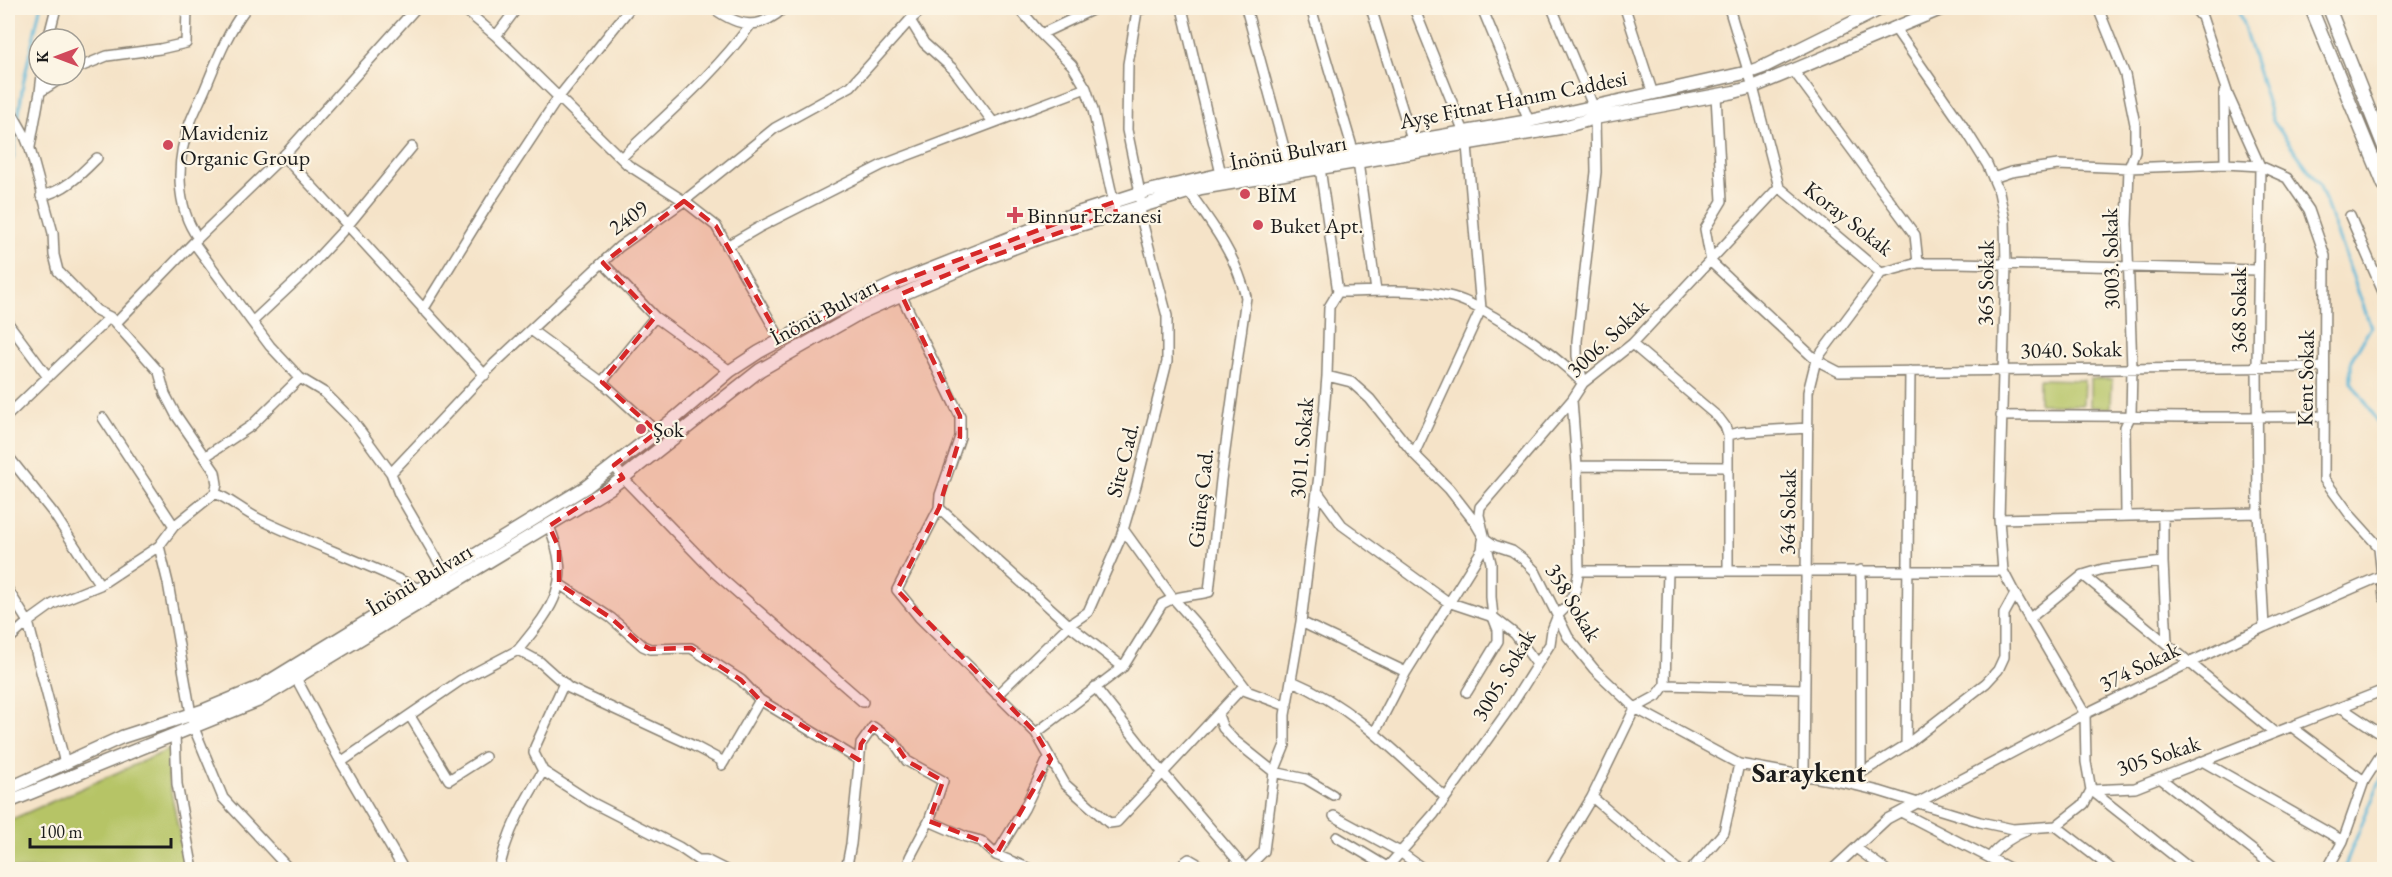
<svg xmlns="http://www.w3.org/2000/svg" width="2392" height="877" viewBox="0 0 2392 877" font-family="'EB Garamond',serif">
<rect width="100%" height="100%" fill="#fcf5e5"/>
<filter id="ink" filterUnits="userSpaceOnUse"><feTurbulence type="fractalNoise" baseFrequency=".0167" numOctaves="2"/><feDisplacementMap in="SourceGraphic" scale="12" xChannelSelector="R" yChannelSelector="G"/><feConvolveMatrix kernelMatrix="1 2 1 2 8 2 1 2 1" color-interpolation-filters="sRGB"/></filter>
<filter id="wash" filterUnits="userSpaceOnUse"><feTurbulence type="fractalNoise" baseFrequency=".008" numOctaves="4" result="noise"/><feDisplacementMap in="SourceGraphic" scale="24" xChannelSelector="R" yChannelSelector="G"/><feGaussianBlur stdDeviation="1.35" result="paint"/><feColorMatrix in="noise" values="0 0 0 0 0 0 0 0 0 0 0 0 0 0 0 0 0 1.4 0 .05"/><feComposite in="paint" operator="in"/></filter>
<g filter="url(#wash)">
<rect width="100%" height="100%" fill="#f5e3c8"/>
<path fill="#b6c466" stroke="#697041" stroke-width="1.5" d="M2039 379 2084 380 2083 405 2039 404Z
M2090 379H2112L2111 408 2090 407Z
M170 749 167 770 186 869H8V821Z"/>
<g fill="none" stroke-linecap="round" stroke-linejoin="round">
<path stroke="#5ab6d8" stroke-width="3" d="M2238 8 2273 121 2319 184 2371 327 2351 360V382L2371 410 2384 437
M18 119 23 84 40 8
M8 162 13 159 17 128
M2343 870 2384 771"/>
</g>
</g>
<g filter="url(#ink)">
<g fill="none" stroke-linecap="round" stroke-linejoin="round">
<g stroke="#888072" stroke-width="12">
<path id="minor" d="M463 8 496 36 628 165 684 201 716 226 781 340
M713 8C739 27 759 31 784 8
M1019 8 1041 34 1072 65 1086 88 1093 110 1116 213
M1182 8 1221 174
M1246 8 1288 162
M1311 8 1353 150
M1371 8 1412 140
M1414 8 1464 132
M1482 8 1529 121
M1552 8 1594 108
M1625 8 1653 94
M2098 8 2125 75 2135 124V152L2129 168 2127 224 2132 368 2131 415 2125 427 2126 515
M2194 8 2202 17 2228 95 2260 166 2257 367 2258 513 2264 627
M910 20 924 43 953 69 993 122
M1894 27 1967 132 1987 164 1999 192 2005 221 2006 264 1999 519 2003 571 2015 594 2085 714 2086 762 2091 790
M1041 34 1096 8
M496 36 517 8
M48 39 56 8
M75 69 107 56 160 49 186 43 187 8
M1793 70 1915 235 1918 263
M40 92 42 75
M2224 92 2225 164
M1716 96 1722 201 1705 229 1711 262 1816 360 1839 372 2323 367
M8 106 24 134 30 149 53 233 54 255 58 271 96 310 110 317 159 372 165 394 176 415 215 472 217 484 215 493 174 526 159 546 168 583 191 714 194 728 223 798 290 870
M30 147 40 92 66 75
M412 147 349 224 301 276 252 322 270 346 300 378 325 393 353 421 391 473 399 494 448 578
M283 156C352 227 416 303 485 375
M621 158C666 115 715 74 751 24
M1358 162 1376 291
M1320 168 1338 292
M1993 178 2011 172 2058 165 2129 168 2225 164 2260 166 2287 178 2309 210 2325 256 2324 479 2351 516 2379 547 2384 598
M1779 187 1881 273 1918 263H1956L2257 270
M41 196C65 191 80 175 97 158
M2350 216 2384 294
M198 238C175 207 176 158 190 123 194 112 200 101 205 89 217 60 227 33 246 8
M194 243 252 322
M727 246 758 228 882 165 1086 88
M603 263 655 317 730 371
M901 295 960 416V437L940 495 939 508 897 590 919 617 1036 733 1065 784 1109 823 1117 822 1241 689 1287 706
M423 310 492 198 558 98 630 8
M8 323 48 377
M116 323 198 238 288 151 416 8
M531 330 602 382 657 432
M1632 344 1719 418 1725 426 1728 435 1741 432 1808 428
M1327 376 1351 382 1370 399 1414 454 1449 489 1474 521 1484 538 1494 545 1512 551 1523 559 1535 571 1568 637 1594 669 1635 708 1657 696 1665 685 1804 689
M602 382 655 317
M1583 383 1577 356V341L1596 172 1595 118
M8 415 110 317
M2001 416C2109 415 2216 419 2324 416
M103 418 174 526
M1414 454 1481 309 1467 145
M8 456 54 514 100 585
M206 456 251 426 300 378
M614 465 623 478 714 572 863 702
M1577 466 1728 467
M391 473 494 364 619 247 684 201 775 128 851 86 910 20 924 8
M1317 491 1342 525 1448 602 1493 617 1515 634 1537 664
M215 493C231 500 243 511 259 519 311 544 367 563 419 589
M939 508 1069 625 1123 667
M2163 515V562L2167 643
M1999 519 2258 513
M549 526C573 584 554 606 518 650L540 662 569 688 694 746 724 762
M1123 529 1172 597 1206 635 1248 691
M1728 570V435
M1861 570V773
M1579 571H2003
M2083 575 2275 733
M559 584 611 618 643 646 650 649 691 648 741 680 760 700 859 760
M8 590 28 622 65 763
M2029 619 2083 575 2103 569 2163 562
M1301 622 1406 672
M8 640 28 622 53 604 100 585 159 546
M296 678 341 762 404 870
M1292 681C1352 706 1398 754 1445 797
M564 683 535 747 534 753 543 771 591 802 679 847 698 860H706L726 870
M1665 685 1668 571
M1095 687 1163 773 1245 869
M1467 692 1498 641V630L1493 617 1491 597V563L1479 515 1480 507 1572 400 1583 383 1632 344 1779 187 1753 87 1729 8
M997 695 1069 625 1088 612 1121 537 1136 486 1167 362V316L1141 217 1140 193 1127 130 1128 64 1137 11 1145 8
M2342 708 2384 736
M1218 715 1223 728 1234 740 1274 772 1306 779 1333 795
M410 716 449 780 485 757
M2292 727 2364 781
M1375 732 1406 672 1482 550 1483 541
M1036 733 1123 667 1162 604C1176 595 1193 596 1209 592L1221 480 1246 297C1236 256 1213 225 1189 192
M175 735 177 784 193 870
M1906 745 1910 371
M341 762 461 680 518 650
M2204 762 2343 841
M722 765 760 700
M1804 775 1808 392 1816 360 1881 273
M2160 778 2278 870
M1854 785 1861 773 1906 745 1986 683 1998 670 2004 657V614L2015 594
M2091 790 2135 788 2384 690
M2091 790 2192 870
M1592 797 1678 870
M1901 812 2013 870
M1334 816 1400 852 1425 870
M929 821 966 837 981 841 996 855 1033 870
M2056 826 2113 870
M1337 837 1387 867
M1856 848 1886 870
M996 855 1024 809 1047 761 1051 759
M1990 857C2000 844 2013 836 2028 830
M499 870C507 831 523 804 543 771
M846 870 851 844 861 744 873 727 894 742 907 761 943 781 929 821 910 857 908 870
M1174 870 1189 859 1208 870
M1245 870 1264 851 1274 772 1285 745V715L1301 622 1319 475 1327 376 1329 307 1338 292C1374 292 1412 288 1448 296 1464 299 1480 309 1494 317 1527 336 1556 356 1583 383
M1385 870 1434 814 1509 709 1550 644 1552 630 1558 615 1566 607 1575 591 1579 571 1577 466 1572 400
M1548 870 1592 797 1635 708 1739 764 1846 783 1879 791 1980 822 2013 829 2056 826 2084 804 2091 790
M1691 870 1724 832 1739 764
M1832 870 1887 819 2085 714 2191 662 2264 627 2381 576
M2327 870 2343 841 2364 781 2384 750"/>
</g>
<g stroke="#888072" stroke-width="15">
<path id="major" d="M2311 8 2384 185
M2329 8 2384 147
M8 789 122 737 202 711 260 687 586 487 675 418 730 371 759 352 833 312 896 283 1053 221 1140 193 1227 173 1529 121 1749 72 1763 67 1882 8
M8 802 257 701 610 488 760 370 860 313 912 290 987 258 1047 235 1201 188 1560 128 1595 118 1734 92 1753 87 1943 8"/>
</g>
<use href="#minor" stroke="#fff" stroke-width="9"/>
<use href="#major" stroke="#fff" stroke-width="12"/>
</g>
</g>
<path fill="#d62828" fill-opacity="0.2" stroke="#d62828" stroke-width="4.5" stroke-dasharray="12 8" stroke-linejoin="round" d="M684 201 716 226 781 340 896 283 1114 202 1116 213 987 258 901 294 960 416V437L939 508 897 590 1036 733 1051 759 996 855 981 841 929 821 943 781 907 761 894 742 873 727 861 744 859 760 760 700 741 680 691 648 650 649 639 643 611 618 559 584V548L549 526 623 478 614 465 657 432 602 382 655 317 603 263Z"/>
<g fill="#d1495b" stroke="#fcf5e5" stroke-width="2">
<circle cx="168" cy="145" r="6"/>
<circle cx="1245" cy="194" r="6"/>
<path d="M1012 206h6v6h6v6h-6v6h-6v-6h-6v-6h6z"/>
<circle cx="1258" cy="225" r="6"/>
<circle cx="641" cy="429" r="6"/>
</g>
<g text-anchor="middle" stroke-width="4.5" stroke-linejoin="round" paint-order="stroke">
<g font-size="22" fill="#1c1c1c" stroke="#fcf5e5">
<text transform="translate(1513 99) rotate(-11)" y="8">Ayşe Fitnat Hanım Caddesi</text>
<text transform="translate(1288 152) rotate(-10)" y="8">İnönü Bulvarı</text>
<text transform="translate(628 217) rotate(-36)" y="8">2409</text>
<text transform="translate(1849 218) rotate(38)" y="8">Koray Sokak</text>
<text transform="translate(2110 259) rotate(-91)" y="8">3003. Sokak</text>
<text transform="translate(1985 283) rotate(-89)" y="8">365 Sokak</text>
<text transform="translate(2238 310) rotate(-90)" y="8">368 Sokak</text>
<text transform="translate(824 311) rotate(-28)" y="8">İnönü Bulvarı</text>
<text transform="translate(1607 338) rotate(-43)" y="8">3006. Sokak</text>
<text transform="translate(2071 349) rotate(-1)" y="8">3040. Sokak</text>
<text transform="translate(2305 378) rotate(-89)" y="8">Kent Sokak</text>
<text transform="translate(1301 448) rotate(-85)" y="8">3011. Sokak</text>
<text transform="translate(1122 460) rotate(-76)" y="8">Site Cad.</text>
<text transform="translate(1200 498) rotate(-84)" y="8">Güneş Cad.</text>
<text transform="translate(1787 512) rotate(-89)" y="8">364 Sokak</text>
<text transform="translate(419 579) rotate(-31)" y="8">İnönü Bulvarı</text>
<text transform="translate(1574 602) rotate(59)" y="8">358 Sokak</text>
<text transform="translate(2139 666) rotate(-26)" y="8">374 Sokak</text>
<text transform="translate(1503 675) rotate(-59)" y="8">3005. Sokak</text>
<text transform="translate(2158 755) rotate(-18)" y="8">305 Sokak</text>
</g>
<g font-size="22" fill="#1c1c1c" stroke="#fcf5e5" text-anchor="start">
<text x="180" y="140">Mavideniz<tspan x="180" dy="25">Organic Group</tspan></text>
<text x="1257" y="202">BİM</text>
<text x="1027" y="223">Binnur Eczanesi</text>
<text x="1270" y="233">Buket Apt.</text>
<text x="653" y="437">Şok</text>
</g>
<g font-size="28" font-weight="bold" fill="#1c1c1c" stroke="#fcf5e5">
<text x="1809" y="782">Saraykent</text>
</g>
</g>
<rect width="2392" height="877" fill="none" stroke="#fcf5e5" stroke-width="30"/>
<g transform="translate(57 57) rotate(270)"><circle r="28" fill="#fcf5e5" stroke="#a29e95" stroke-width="1.5"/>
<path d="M0-4.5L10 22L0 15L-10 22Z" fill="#d1495b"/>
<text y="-9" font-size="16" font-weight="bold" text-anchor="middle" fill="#1c1c1c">K</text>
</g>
<path d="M30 838v9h141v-9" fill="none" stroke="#1c1c1c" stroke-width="3"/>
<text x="39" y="838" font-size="18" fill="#1c1c1c" stroke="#fcf5e5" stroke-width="4.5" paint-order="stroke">100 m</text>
</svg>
